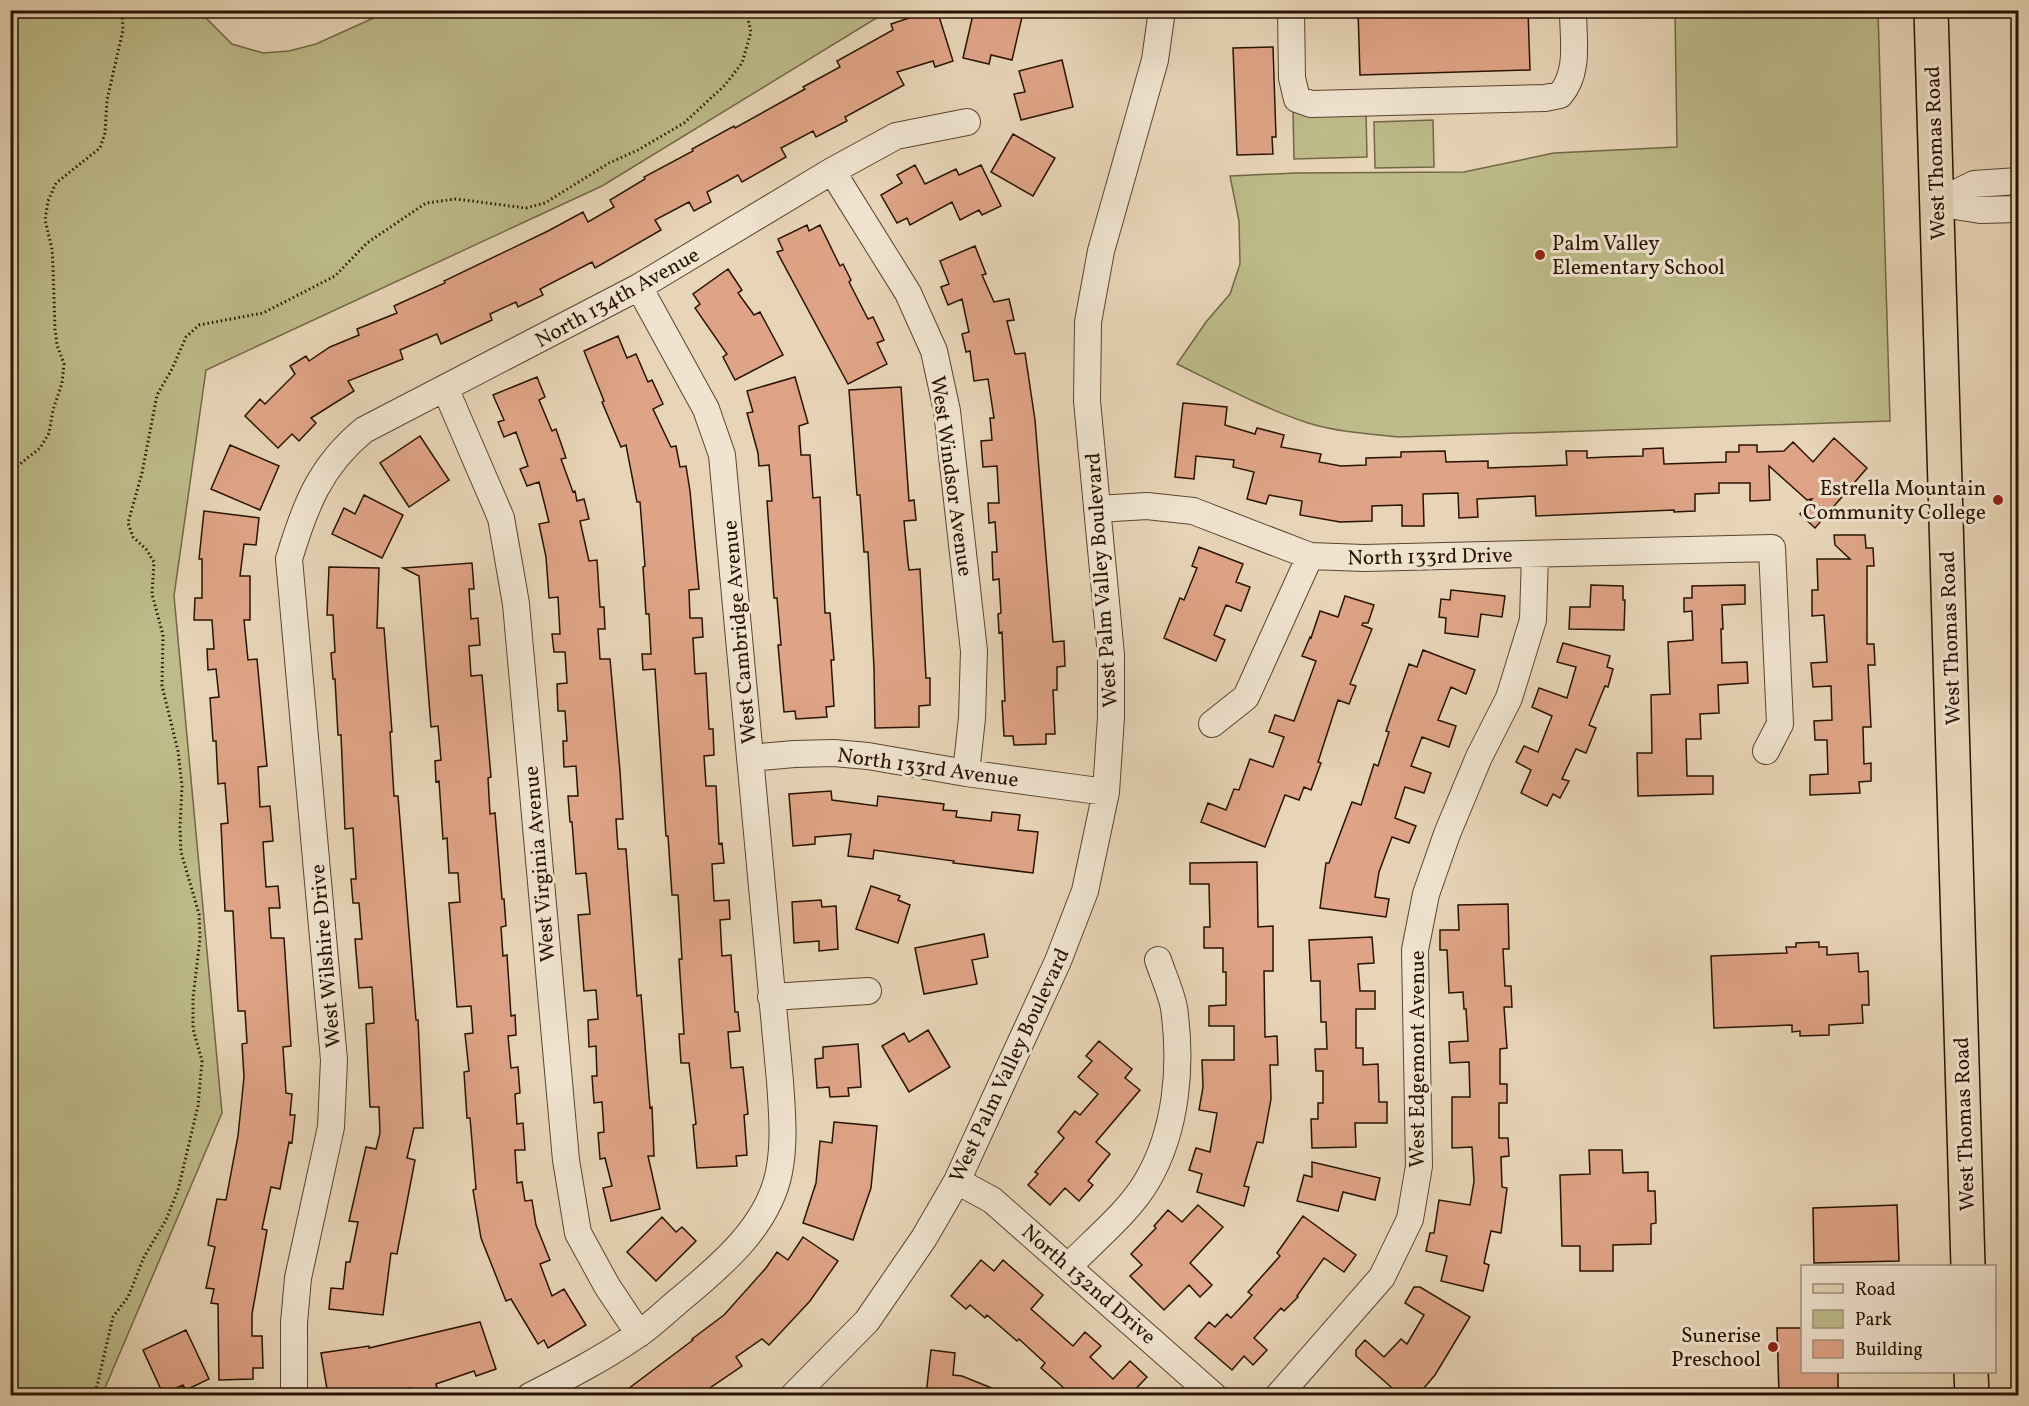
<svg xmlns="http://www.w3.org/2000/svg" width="2029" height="1406" viewBox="0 0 2029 1406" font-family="Vollkorn,serif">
<rect width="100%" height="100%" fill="#e8d5b7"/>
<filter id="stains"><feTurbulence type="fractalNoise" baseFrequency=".00333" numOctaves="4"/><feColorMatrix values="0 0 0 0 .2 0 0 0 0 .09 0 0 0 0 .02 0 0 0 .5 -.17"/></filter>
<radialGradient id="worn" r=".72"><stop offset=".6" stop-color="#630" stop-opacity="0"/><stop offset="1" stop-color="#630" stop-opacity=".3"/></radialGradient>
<path fill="#bdbb89" stroke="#736746" stroke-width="1.5" d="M10 11H199L232 44 263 53 289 51 316 44 389 11H888L602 186 206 370 174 596 222 1113 102 1395H11Z
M1675 11H1878L1890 421 1399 437C1369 434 1337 432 1308 423 1263 408 1220 385 1177 364L1206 322 1230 294 1240 264 1239 221 1230 176 1295 173 1464 172 1554 153 1677 147Z
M1366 110 1367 157 1294 159 1293 112Z
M1433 120 1434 167 1375 168 1374 122Z"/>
<path fill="#dfa487" stroke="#291302" stroke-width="1.5" d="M933 10H937L953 61 935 67 933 61 897 72 904 85 845 117 847 121 816 137 813 131 781 148 786 157 742 182 738 175 707 192 711 202 694 211 689 202 655 220 661 230 595 268 592 262 540 289 543 295 518 307 516 302 490 314 492 320 441 344 437 334 400 350 403 359 348 381 354 391 311 418 316 423 299 441 292 434 278 448 245 416 260 399 265 404 295 374 290 366 306 356 309 361 330 347 359 335 357 329 397 313 394 306 445 283 444 281 548 231 583 212 588 222 614 207 610 200 645 179 644 177 693 151 692 149 734 126 735 128 805 89 803 87 840 67 837 61 893 30 891 24Z
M974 10H997L1022 17 1012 60 991 55 989 64 963 58Z
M1358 10H1528L1530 70 1360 75Z
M1273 47 1276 137H1272L1273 154 1237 155 1233 48Z
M1062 60 1073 107 1021 120 1014 94 1025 92 1019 71Z
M1013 134 1055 158 1033 196 991 172Z
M915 165 925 184 956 169 959 175 981 165 1001 206 982 215 979 210 960 220 952 202 910 225 907 218 897 223 881 195 902 183 897 175Z
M807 225 809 231 820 225 840 266 843 264 851 280 849 282 868 319 873 317 884 340 877 343 887 364 848 384 777 252 783 250 778 239Z
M975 246 986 274 982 275 994 302 1009 299 1014 320 1007 321 1015 354 1025 353 1035 420 1053 642 1064 641 1065 666 1057 667V690H1053L1055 734H1046V744L1014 745 1013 736H1004L1002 701H1005L1002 632 999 633 998 614 1001 613 999 579 993 580 992 552H997L995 522 989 523 988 503H999L997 466 983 467 981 441 992 440 990 418H994L988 379 974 381 970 351 966 352 962 334 969 332 962 299 948 305 941 287 949 284 940 261Z
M728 269 742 290 738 293 754 315 760 312 783 355 735 380 723 357 727 354 695 308 700 304 693 294Z
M618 336 627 358 636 354 648 382 652 380 663 404 653 409 671 447 676 446 680 467 686 466 690 491 699 589 689 590 690 618H702L703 637 693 638 695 674 706 673 709 729H713L714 755 704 756 706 786H716L719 844 722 843 724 863 712 864 714 901 729 900 730 919 720 920 722 956 731 955 735 1012H738L740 1031 728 1032 731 1068 743 1067 748 1114 744 1115 747 1155 736 1156 737 1166 697 1168 693 1125 696 1124 689 1063H681L679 1034H684L679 959H682L678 895H672L668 836H666L655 669 643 670 642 654H651L649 614H646L643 567 645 566 640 502H637L626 445 621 447 602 402 604 401 584 351Z
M537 377 545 397 539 400 552 431 556 429 566 458 561 459 573 492 575 491 577 501 584 499 589 519 580 521 589 561 597 560 600 607H604L605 629H598L600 659H610L620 771 623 819H616L618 849H626L637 996 641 995 650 1108 652 1107 654 1156H648L660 1209 611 1221 603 1188 612 1186 605 1158 600 1159 598 1133 604 1132 602 1102 594 1103 592 1076H597L596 1046 589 1047 588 1020 598 1019 596 990 584 991 578 915 590 914 586 873 576 874 572 822H570L568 796H578L576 766 564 767 563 741H567L565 711H558L557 684 567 683 565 652H554L552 634H560L558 597 549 598 546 557 539 524 549 522 539 482 527 486 520 469 528 466 516 432 504 437 498 422 504 420 493 395Z
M795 377 808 423 799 426 801 455H810L813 498 820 497 825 613H830L834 660H831L834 706 826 707 827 717 796 719 795 711 784 712 778 645H781L777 598H774L767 501H772L769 465 759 466 758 453 747 413 753 412 747 391Z
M901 387 909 501 914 500 916 520 904 521 908 563 909 570 920 569 926 678H930V705L919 706V727L875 728 874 668 868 552H864L860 495H857L849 390Z
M1183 403 1227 407 1225 425 1255 434 1257 428 1284 435 1281 447 1321 454 1319 462 1341 466 1366 465V458L1401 457V452L1445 451 1446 462 1488 461V468L1567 465 1566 451H1587V458L1607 457 1643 456V449L1663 448 1664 464 1726 462V452H1739V445H1757V452L1784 451 1793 442 1813 462 1834 438 1867 468 1815 528 1800 514 1812 499 1807 500 1769 466 1770 500 1750 501V483H1719V493L1695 494V511L1674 512V510L1536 516 1535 496 1477 499 1478 517 1459 518 1458 493 1423 494 1424 526H1402V505L1372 506V521L1340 522 1300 515 1302 501 1269 495 1266 504 1247 499 1254 472 1233 467 1234 460 1196 456 1194 479 1175 477Z
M420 436 449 480 409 507 380 463Z
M230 445 279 466 260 510 211 489Z
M364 495 403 515 382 558 332 534 344 508 355 514Z
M204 511 259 518 256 545 244 544 240 576H250V620H244L248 660 257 659 267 766 258 767 260 807 270 806 273 841 263 842 266 887 278 886 280 908H269L271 938H284L291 1046 283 1047 286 1093 292 1094 290 1115H295L292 1143 289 1142 280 1189 271 1187 262 1229 267 1230 252 1314V1336H262L263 1368H253V1379L219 1380 218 1304 211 1303 214 1289 206 1288 215 1247 208 1245 217 1199 226 1200 238 1136 244 1077 242 1044 247 1043 245 1011H238L233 911H225L221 824 228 823 225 783 218 784 216 741H213L210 698 219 697 216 669 208 670 207 649H214L212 620H194L195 598H202V559H199Z
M1834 535H1865L1866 548H1873L1874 566H1867V644H1874L1875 665H1868L1871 727H1863L1864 764 1871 763V781L1859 782 1860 793 1810 795V775L1828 774 1827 740H1815L1814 721 1832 720 1831 686 1813 687 1811 663 1827 662 1824 615 1812 616V590H1818L1817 559H1850L1835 545Z
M1199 547 1243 564 1236 582 1250 587 1241 611 1226 605 1214 635 1225 640 1216 661 1164 638 1180 598 1184 600 1197 568 1192 566Z
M472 563 474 589H469L471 619 478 618 480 645 469 646 471 676 482 675 491 777 488 778 490 814 495 813 502 899H504L506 926 501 927 503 956 507 955 511 1016 515 1015 516 1035 508 1036 511 1068 518 1067 520 1093 515 1094 517 1124 523 1123 525 1150H515L517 1183 522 1182 525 1201 532 1200 536 1225 550 1260 540 1264 552 1296 564 1289 586 1325 548 1348 544 1340 538 1344 511 1299 506 1301 481 1238 473 1190 476 1189 470 1118H467L464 1072 469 1071 465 1034 473 1033 471 1006 457 1007 449 903 460 902 458 873H449L447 838 443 839 439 781 436 782 435 761 441 760 438 726 431 727 419 576 403 568Z
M329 567 379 568 377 628H384L392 732H390L394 796H398L416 1020H418L423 1128H414L407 1158 415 1160 397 1254 391 1253 383 1315 329 1309 331 1288 343 1289 346 1262H350L358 1222 349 1221 366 1147 376 1149 380 1133 379 1107H370L366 1024 374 1023 372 987 359 988 355 939H362L359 903H353L351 879H356L353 828 345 829 341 735H338L335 679H333L331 653 335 652 333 615H327Z
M1591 585 1623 586V600H1625L1624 630 1569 629 1570 607H1590Z
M1745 585V604L1722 605 1723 629H1721L1722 663 1747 662 1748 683 1718 685 1719 713 1700 714 1701 739H1686L1687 776H1713V794L1638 796 1637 753H1652L1651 695 1670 694 1668 642 1693 640 1692 611 1684 612V598H1692V586Z
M1451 590 1505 596 1502 617 1481 614 1478 637 1445 633 1446 618 1439 617 1441 599 1450 600Z
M1345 596 1374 605 1368 623H1363L1362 625 1372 629 1350 684 1356 686 1349 704 1338 700 1318 762 1321 763 1311 790 1304 787 1299 800 1285 795 1265 847 1201 822 1208 803 1226 810 1234 789 1239 790 1250 759 1273 767 1284 737 1269 732 1275 715 1294 721 1316 661 1302 656 1310 637 1311 638 1320 611 1338 617Z
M1563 643 1610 656 1607 667 1613 669 1608 687 1605 686 1589 725 1596 728 1586 753 1576 749 1562 779 1569 781 1560 798 1553 794 1547 806 1521 793 1531 770 1516 762 1524 746 1538 752 1552 716 1532 707 1539 688 1567 698 1576 667 1557 662Z
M1423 650 1475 670 1466 694 1451 687 1438 720 1456 726 1449 747 1422 737 1411 766 1431 773 1424 793 1405 787 1395 818 1416 826 1409 843 1392 837 1379 872 1375 897 1389 899 1386 917 1320 908 1326 863H1329L1352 802 1361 805 1374 764 1378 766 1389 732 1386 731 1409 664 1417 667Z
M831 791 832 800 877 806 878 796 944 804 943 810 957 811 956 817 991 821 992 812 1020 815 1018 830 1038 832 1033 873 953 863 954 861 874 850 873 859 848 856 851 834 815 837V844L793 846 789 794Z
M1257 862 1258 927 1273 926V971H1264L1265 1037 1277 1036 1278 1065H1270L1271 1099 1263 1143 1257 1142 1244 1186 1249 1187 1244 1206 1197 1192 1202 1174 1189 1170 1196 1148 1210 1152 1217 1113 1199 1110 1203 1087 1202 1060H1234V1026H1209V1006L1226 1005V972H1223V948H1204V927H1210L1209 884H1190V863Z
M871 886 900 896 898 900 910 905 898 943 856 929Z
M821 900 822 907 836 906 838 949 819 951V941L794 943 792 902Z
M1508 904 1509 949H1503L1505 986H1511L1512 1007H1504L1507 1048 1500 1049V1084H1507V1103H1499V1138H1508L1509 1156 1501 1157 1502 1187 1507 1188 1501 1233 1491 1231 1484 1263 1489 1265 1483 1291 1441 1281 1447 1256 1426 1251 1430 1233H1434L1439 1200 1470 1205 1474 1182 1472 1147 1452 1148V1097H1470L1469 1062 1450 1063 1449 1042 1468 1041 1466 1009H1464L1463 992 1449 993 1447 950H1440V930H1459L1458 905Z
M984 934 988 957 972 960 977 984 924 994 915 948Z
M1372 937 1374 963 1358 964 1360 991H1375V1009H1356V1048H1363V1065L1378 1064 1379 1102H1387V1123H1355L1356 1147 1312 1148 1311 1119H1318V1103H1323V1071H1316L1315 1049H1327L1326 1022H1321L1320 981H1311L1309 940Z
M1819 942V947H1827V955L1858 953 1859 972 1868 971 1869 1005H1862L1863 1023 1829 1025V1035L1800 1036V1031L1792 1032V1025L1714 1028 1711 956 1787 953 1786 947H1796V943Z
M928 1030 950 1067 909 1092 882 1046 904 1033 909 1042Z
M1099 1041 1132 1069 1125 1078 1140 1090 1096 1142 1110 1154 1088 1181 1093 1185 1079 1201 1065 1188 1050 1205 1028 1185 1038 1174 1035 1172 1064 1138 1058 1132 1075 1111 1080 1115 1098 1094 1078 1077 1092 1061 1086 1056Z
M858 1044 861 1087 848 1088 849 1096 830 1097 829 1087 817 1088 815 1059 823 1058V1047Z
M834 1122 877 1126 871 1188 853 1240 803 1223 816 1183 820 1141 832 1143Z
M1589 1150H1622L1623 1173 1648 1172V1191H1655L1656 1223 1651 1224V1244L1613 1245V1271H1580V1246H1562L1560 1175 1590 1174Z
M1312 1162 1380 1178 1375 1200 1343 1192 1338 1211 1297 1201 1304 1175 1312 1177Z
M1198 1205 1223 1227 1190 1263 1212 1285 1200 1297 1189 1285 1164 1310 1130 1276 1142 1265 1131 1254 1156 1228 1154 1226 1168 1210 1182 1222Z
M1897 1205 1899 1261 1814 1263 1813 1208Z
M1303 1216 1356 1255 1344 1272 1324 1258 1297 1296 1298 1297 1284 1311 1281 1308 1254 1338 1267 1350 1253 1365 1244 1356 1232 1370 1195 1338 1209 1322 1215 1327 1227 1314 1231 1318 1252 1295 1248 1292 1280 1256 1277 1253Z
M662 1217 676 1232 682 1227 696 1241 656 1281 627 1252Z
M803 1237 838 1261 810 1301 769 1345 762 1339 736 1357 742 1366 707 1390 711 1395H620L693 1340 692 1339 724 1315 766 1268 777 1252 788 1260Z
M981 1260 994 1271 1003 1260 1043 1295 1031 1309 1073 1346 1085 1332 1101 1346 1090 1357 1113 1379 1130 1361 1147 1377 1130 1395H1072L1041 1368 1045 1363 1019 1339 1017 1341 987 1315 985 1318 970 1305 966 1309 951 1296Z
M1414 1287H1420L1470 1317 1435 1375 1418 1395H1400L1356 1356V1350L1365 1340 1384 1357 1401 1339 1407 1344 1424 1315 1405 1303Z
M480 1322 496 1369 476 1376 474 1371 436 1384 437 1388 412 1394 410 1388 381 1395H328L321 1353 369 1346V1348Z
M1777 1328H1803V1371H1838V1395H1779Z
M186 1330 209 1379 186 1390 183 1385 163 1394 143 1350Z
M931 1350 955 1353 953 1375 962 1376 1009 1395H926Z"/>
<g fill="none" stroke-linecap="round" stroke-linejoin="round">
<g stroke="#59442f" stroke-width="28">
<path id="minor" d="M1291 10 1292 78 1297 99 1311 104 1545 98 1560 95C1580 72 1573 40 1573 10
M832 171 908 293 934 351 947 411 974 651 972 718 966 773
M1936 203 1974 184 2018 181
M1936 203 1980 210 2018 209
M445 388 501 518 516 604 566 1160 578 1233 607 1286 639 1334
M1097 509 1147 506 1193 511 1310 556 1364 558 1772 548 1780 724 1766 751
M1212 724 1246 697 1310 556
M750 758 794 754 834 753 868 756 966 773 1106 792
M771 997 868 991
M957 1181 992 1200 1214 1396
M1069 1266C1094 1240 1129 1212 1147 1181 1177 1130 1182 1065 1174 1008 1171 992 1163 975 1158 960
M294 1396V1323L298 1278 331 1127 334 1060 289 559C305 506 320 466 364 430L639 287 832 171 896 136 967 122
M530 1396C567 1377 604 1358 637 1335 651 1326 663 1314 676 1303 717 1269 768 1228 779 1172 785 1142 782 1112 780 1081L722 455 706 409 639 287
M793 1396 867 1321 924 1238 957 1181 1058 961 1085 891 1106 792 1111 717V655L1087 401 1088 322 1101 251 1155 60 1162 10
M1278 1396 1382 1277 1410 1219 1419 1166 1415 950 1426 894 1447 834 1479 757 1509 698 1533 620 1535 554"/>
</g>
<g stroke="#291302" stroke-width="36">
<path id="major" d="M1931 10 1968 1266
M1971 1372 1972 1396"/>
</g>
<path stroke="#291302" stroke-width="3" stroke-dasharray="1.5 3" stroke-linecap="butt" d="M10 472 40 448 49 433 53 410 62 383 64 364 57 345 55 329 53 267 52 249 45 220 48 201 56 183 100 148 105 133 107 100 123 30 122 10
M93 1396 97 1386 113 1317 128 1297 144 1257 166 1220 178 1190 198 1106 202 1061 193 1029V998L200 939 199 914 181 852 180 827 182 786 178 751 162 686 163 635 152 594 154 562 146 549 133 537 128 523 142 473 157 395 172 369 186 337 199 325 263 313 335 276 367 243 426 203 456 199 526 208 545 203 609 163 638 150 684 123 725 85 742 63 751 32 746 10"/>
<use href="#minor" stroke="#f0e4d0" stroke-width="26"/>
<use href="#major" stroke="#e8d5b7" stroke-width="33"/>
</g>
<g fill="#8f2418" stroke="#f0e4d0" stroke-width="2">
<circle cx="1540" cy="255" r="6"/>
<circle cx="1998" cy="500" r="6"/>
<circle cx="1773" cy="1347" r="6"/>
</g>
<g text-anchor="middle" stroke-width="6" stroke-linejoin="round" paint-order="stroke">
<g font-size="21" fill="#291302" stroke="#f0e4d0">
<text transform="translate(1935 153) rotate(-92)" y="7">West Thomas Road</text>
<text transform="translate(617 297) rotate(-29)" y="7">North 134th Avenue</text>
<text transform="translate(952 476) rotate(82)" y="7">West Windsor Avenue</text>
<text transform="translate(1430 556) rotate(-1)" y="7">North 133rd Drive</text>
<text transform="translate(1101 580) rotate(-94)" y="7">West Palm Valley Boulevard</text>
<text transform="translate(739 632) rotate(-95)" y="7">West Cambridge Avenue</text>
<text transform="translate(1950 638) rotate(-92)" y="7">West Thomas Road</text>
<text transform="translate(928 767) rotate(8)" y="7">North 133rd Avenue</text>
<text transform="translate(539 864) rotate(-95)" y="7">West Virginia Avenue</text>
<text transform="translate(325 956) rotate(-95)" y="7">West Wilshire Drive</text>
<text transform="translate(1417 1059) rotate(-90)" y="7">West Edgemont Avenue</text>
<text transform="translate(1009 1065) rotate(-65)" y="7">West Palm Valley Boulevard</text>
<text transform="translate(1964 1124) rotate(-92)" y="7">West Thomas Road</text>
<text transform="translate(1089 1284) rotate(41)" y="7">North 132nd Drive</text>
</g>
<g font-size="21" fill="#291302" stroke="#f0e4d0" text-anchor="end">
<text x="1552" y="250" text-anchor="start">Palm Valley<tspan x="1552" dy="24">Elementary School</tspan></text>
<text x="1986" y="495">Estrella Mountain<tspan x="1986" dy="24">Community College</tspan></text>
<text x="1761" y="1342">Sunerise<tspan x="1761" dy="24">Preschool</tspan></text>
</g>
</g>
<rect width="2029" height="1406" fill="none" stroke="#e8d5b7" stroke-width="36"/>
<rect x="12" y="12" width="2005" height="1382" fill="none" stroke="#291302" stroke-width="3"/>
<rect x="18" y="18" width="1993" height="1370" fill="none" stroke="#291302" stroke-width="1.5"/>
<rect x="1801" y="1265" width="195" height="108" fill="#f0e4d0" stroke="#a0907e" stroke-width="1.5"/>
<rect x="1813" y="1284" width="30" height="9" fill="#e8d5b7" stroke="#a0907e" stroke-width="1.5"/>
<text x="1855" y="1295" font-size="18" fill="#291302">Road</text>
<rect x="1813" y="1310" width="30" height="18" fill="#bdbb89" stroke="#a0907e" stroke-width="1.5"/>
<text x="1855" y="1325" font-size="18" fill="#291302">Park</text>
<rect x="1813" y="1340" width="30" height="18" fill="#dfa487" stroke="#a0907e" stroke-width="1.5"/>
<text x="1855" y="1355" font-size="18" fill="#291302">Building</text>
<rect width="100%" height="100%" filter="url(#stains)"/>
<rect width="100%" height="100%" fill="url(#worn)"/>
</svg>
